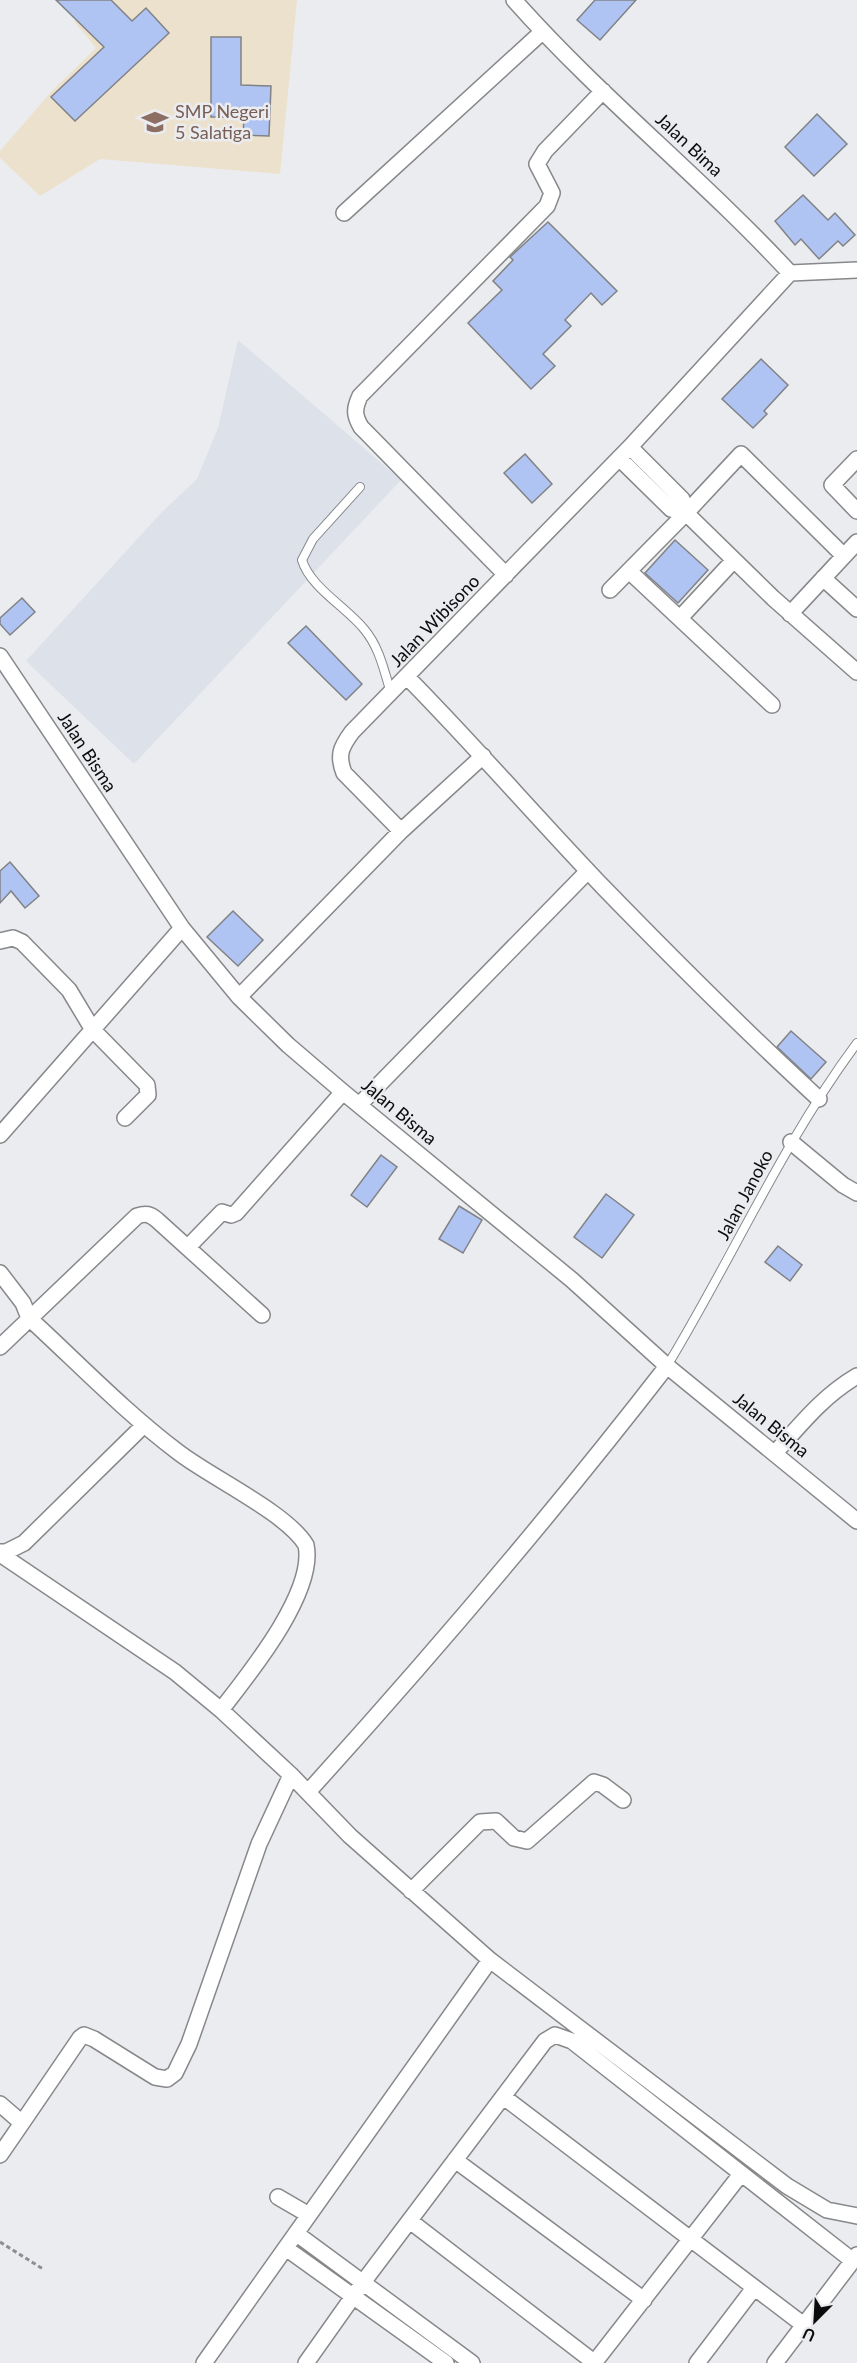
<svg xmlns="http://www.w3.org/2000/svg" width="857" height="2363" viewBox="0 0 857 2363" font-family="Lato,sans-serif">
<rect width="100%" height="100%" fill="#ebecef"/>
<path fill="#dce1ea" d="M238 340 401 480 134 764 26 661 161 513 197 479 218 428Z"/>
<path fill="#ece1cc" d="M96 0H297L280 174 100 159 40 196 0 158V151L51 92 96 48 74 21Z"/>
<path fill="#b0c4f3" stroke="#818285" stroke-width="1.5" d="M56 0H111L132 21 146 8 169 33 75 121 51 97 104 47Z
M595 0H636L600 40 577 20Z
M211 37H241V85L271 86 269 136 243 135 244 117H211Z
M817 114 847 144 814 176 785 147Z
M803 195 828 220 835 213 855 235 843 246 838 241 819 259 801 239 795 245 775 221Z
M548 222 617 291 602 305 591 293 565 320 571 326 543 354 555 366 531 389 468 323 502 290 493 281 513 260 510 257Z
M761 359 788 385 764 411 767 414 753 428 722 399Z
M525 454 552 484 532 503 504 473Z
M675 540 708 570 678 603 645 573Z
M22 598 35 612 10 635 0 624V618Z
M306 626 362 684 346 700 288 643Z
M10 862 39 896 25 908 11 891 0 903V871Z
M233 911 263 940 238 966 207 937Z
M791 1031 826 1062 811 1079 777 1047Z
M381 1155 397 1167 367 1207 351 1195Z
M606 1194 634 1215 602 1258 574 1237Z
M459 1206 482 1220 463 1253 439 1239Z
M778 1246 802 1265 790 1281 765 1262Z"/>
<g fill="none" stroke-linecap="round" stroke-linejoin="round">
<g stroke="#86888a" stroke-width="10">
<path id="service" d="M360 487 313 539 302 560C310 587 346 607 364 629 380 648 384 671 391 693
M667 1366C732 1259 782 1144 857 1043"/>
</g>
<g stroke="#86888a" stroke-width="18">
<path id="minor" d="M514 0C600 97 702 178 790 273L857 270
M344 213 542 32
M630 447 682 499 686 513 773 598 857 672
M857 459 832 485 857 511
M686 513 741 454 844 556
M629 571 772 705
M506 575 361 427C354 415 354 409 360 396L547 206 552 193 537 164 545 151 603 91
M823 578 857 609
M610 590 686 513 671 509 619 458
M790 614 857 542
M680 618 734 560
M0 656 182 928 239 997 288 1045 343 1092 572 1280 667 1366 857 1521
M408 678C475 746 538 819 604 888 674 960 745 1031 819 1099
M401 831 483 756
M0 941 13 938 22 942 69 990 93 1030 147 1085 148 1095 125 1118
M239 997 401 831 344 773C337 755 341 747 352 732L630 447 790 273
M359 1105 588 871
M0 1135 182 928
M791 1142 843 1185 857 1193
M188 1247 222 1212 231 1215 236 1213 343 1092
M0 1273 23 1303 29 1318C78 1363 125 1412 178 1452 210 1477 287 1513 306 1545 316 1592 249 1674 221 1710
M0 1347 137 1216C146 1213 150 1214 157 1220L262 1315
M775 1453C801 1424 823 1396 857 1376
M0 1552H6L24 1543 144 1425
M0 1554 175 1672 221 1710 291 1775 350 1836 490 1960 787 2186 827 2210 857 2216
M308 1792C433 1654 553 1513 667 1366
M411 1891 480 1822 496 1821 514 1838 527 1841 594 1782 603 1785 623 1800
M505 2098 805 2326
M0 2104 22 2123 0 2155
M22 2123 80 2038 84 2035 94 2039 155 2077 167 2079 175 2073 189 2044 259 1844 291 1775
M455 2160 644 2300
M278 2197 309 2215
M410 2221 595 2363
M297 2234 472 2363
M287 2249 446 2363
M204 2363 490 1960
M306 2363 364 2281 545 2041 555 2035 572 2041 853 2261
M594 2363 741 2174
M697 2363 754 2288
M775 2363 857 2255"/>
</g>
<path stroke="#8e8f91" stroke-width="3" stroke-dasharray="4.5 3" stroke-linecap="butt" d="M0 2242 43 2269"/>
<use href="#service" stroke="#fff" stroke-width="8"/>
<use href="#minor" stroke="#fff" stroke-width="15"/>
</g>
<defs>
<g id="school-bare" transform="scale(2.07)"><path d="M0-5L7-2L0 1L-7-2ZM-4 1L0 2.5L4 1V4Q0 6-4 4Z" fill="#8d6e63" stroke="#ebecef" stroke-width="2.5" paint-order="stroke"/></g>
</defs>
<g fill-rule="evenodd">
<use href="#school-bare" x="155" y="122"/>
</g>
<g text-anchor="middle" stroke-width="5" stroke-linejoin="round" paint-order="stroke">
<g font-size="18" fill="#785e54" stroke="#ebecef" text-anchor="start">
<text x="175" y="118">SMP Negeri<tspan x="175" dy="21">5 Salatiga</tspan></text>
</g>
<g font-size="18" fill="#0c0c0d" stroke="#ebecef">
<text transform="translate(689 145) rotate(43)" y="6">Jalan Bima</text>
<text transform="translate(435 621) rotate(-46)" y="6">Jalan Wibisono</text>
<text transform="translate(87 752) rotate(57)" y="6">Jalan Bisma</text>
<text transform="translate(399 1112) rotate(40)" y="6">Jalan Bisma</text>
<text transform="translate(745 1195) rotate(-62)" y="6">Jalan Janoko</text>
<text transform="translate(771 1425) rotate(39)" y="6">Jalan Bisma</text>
</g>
</g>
<g transform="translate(815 2321) rotate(204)" stroke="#ebecef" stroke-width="4.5" paint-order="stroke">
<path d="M0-4.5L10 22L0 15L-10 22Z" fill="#0c0c0d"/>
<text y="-9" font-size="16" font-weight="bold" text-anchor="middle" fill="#0c0c0d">U</text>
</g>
</svg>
